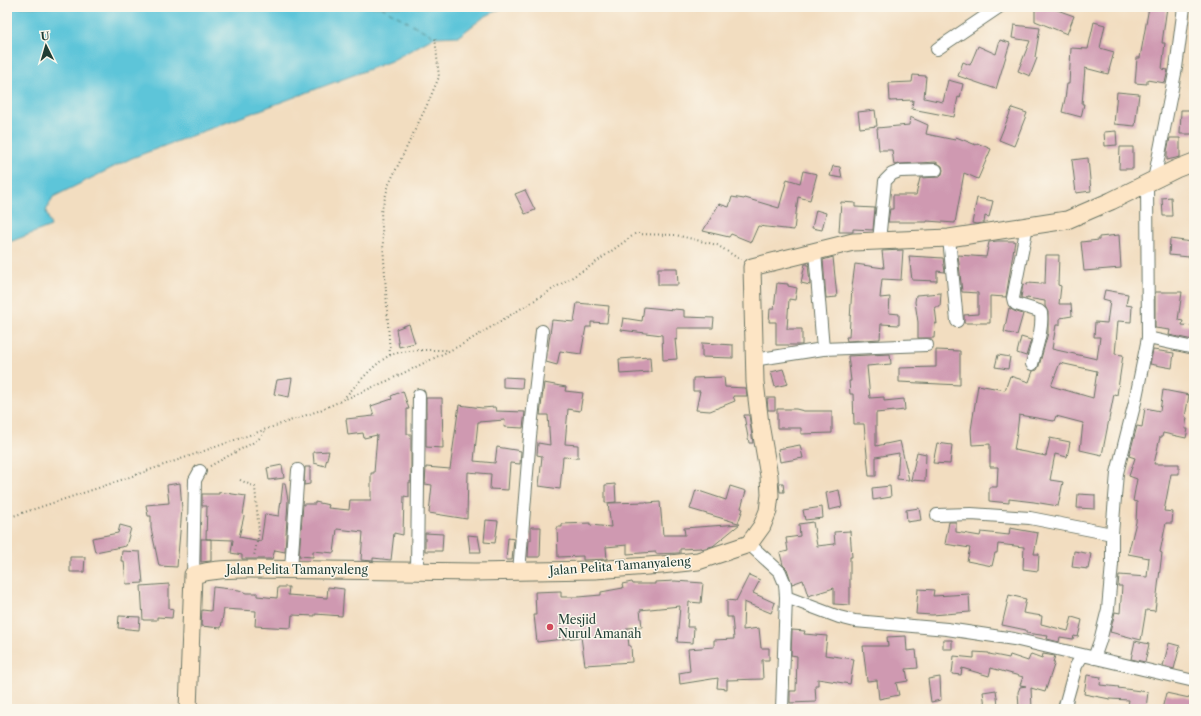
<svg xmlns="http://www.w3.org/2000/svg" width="1201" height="716" viewBox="0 0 1201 716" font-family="'Libre Caslon Text',serif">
<rect width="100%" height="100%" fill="#fbf7ec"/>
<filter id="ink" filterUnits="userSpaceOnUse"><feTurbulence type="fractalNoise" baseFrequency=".025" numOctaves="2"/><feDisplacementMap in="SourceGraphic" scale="8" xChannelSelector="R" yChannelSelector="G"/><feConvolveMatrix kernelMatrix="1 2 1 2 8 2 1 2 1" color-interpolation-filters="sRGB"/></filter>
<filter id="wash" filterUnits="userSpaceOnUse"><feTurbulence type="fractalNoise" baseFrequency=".012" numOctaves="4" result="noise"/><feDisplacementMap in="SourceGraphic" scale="16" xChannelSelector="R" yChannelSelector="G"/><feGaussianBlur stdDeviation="0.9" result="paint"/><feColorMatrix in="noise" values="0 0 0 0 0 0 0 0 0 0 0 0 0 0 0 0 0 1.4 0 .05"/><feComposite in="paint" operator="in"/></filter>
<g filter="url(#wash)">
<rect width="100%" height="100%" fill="#f2ddc0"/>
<path fill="#5dc5d9" stroke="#3e8186" d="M7 7H504L484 17 459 36 435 37 391 61 132 158 53 197 46 211 51 226 7 243Z"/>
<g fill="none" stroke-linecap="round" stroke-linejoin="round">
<path stroke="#2e5f5d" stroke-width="1" stroke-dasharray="5 4" stroke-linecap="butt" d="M381 7 435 37"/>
</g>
<g id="blocks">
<path fill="#cf99b1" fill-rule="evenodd" d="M1035 7H1049L1074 16 1067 34 1035 21Z
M1149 7H1167L1162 43H1165L1162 69 1168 70 1165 83 1147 80V84L1135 83 1137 58H1140Z
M1094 22 1105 25 1100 48 1114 52 1108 74 1085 68 1082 104H1084L1081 117 1062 112 1065 99 1067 84H1069L1071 48 1088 49Z
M1014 25 1040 28 1035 57 1037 58 1030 76 1018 71 1030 41 1012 38Z
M1000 40 1010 43 996 89 958 76 963 62 970 65 978 46 996 54Z
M913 75 926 76 924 98 943 102 948 80 963 84 960 98 958 97 954 117 912 109 913 100 890 101 889 83 912 82Z
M1117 92 1139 94 1135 126 1114 124Z
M1012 108 1027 113 1014 146 999 140Z
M875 110 877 126 860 128 858 112Z
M1181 110H1194V134H1180Z
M910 117 928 125 926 134 955 140 956 137 976 145 977 143 991 149 978 179 964 173 955 223 927 221V222H888L890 209H893V195H916L920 178 940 177 942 174 943 170 942 166 936 162 900 164 894 165 892 150H879L877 128 909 125Z
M1116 131 1117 145 1105 146 1104 132Z
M1170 138H1180V157L1167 160V151Z
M1120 147H1133V169H1119Z
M1088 158 1091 191 1076 193 1072 160Z
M833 166 840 167 842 178 830 176Z
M803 171 817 174 810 200 798 197 794 230 758 226 751 242 731 234 729 237 703 231 719 204 729 207 732 197 744 199 745 198 779 208 787 179 800 183Z
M525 190 535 210 525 214 515 194Z
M1171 197 1172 216H1163L1162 198Z
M977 198 993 201 989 217 985 216 984 223 976 224 972 223Z
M841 202 855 203V207L875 208 873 230 853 229V232H839Z
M816 210 826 213 822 230 812 228Z
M1119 235 1121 268 1084 271 1081 242 1099 240V237Z
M1170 239 1192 242 1189 257 1169 255Z
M997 241H1015L1006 297 990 296V323H964V315L978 314V293L962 292 958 255 986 257 989 242Z
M903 250 901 280 882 279 880 298 890 297 889 313 899 314V325L881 324 880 339 847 341 846 337H849L852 287 855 264 884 268 882 251Z
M1046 255H1059L1058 285 1061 286 1059 304H1071L1072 316 1060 318V325H1056L1052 349 1097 359 1100 337H1094L1095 322 1107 323 1110 301 1103 299 1105 290 1128 294 1126 305 1132 306 1131 322 1118 321 1115 354 1123 355 1117 395 1114 394 1102 455 1080 450 1083 423 1056 416 1054 421 1019 415 1017 433 1014 450 1046 456 1050 438 1070 442 1067 457 1055 454 1050 480 1063 482 1058 506 1034 502 1009 499V503L989 501V487H997L998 467H990V444L972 445 971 430 978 385 1005 390 1010 376 1029 382 1033 371 1037 370 1039 366 1048 333V312L1045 306V301L1027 298V299L1021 298 1023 284 1027 285 1028 283 1041 284V283H1045ZM1060 363 1097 371 1093 398 1051 386Z
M909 256 943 258 945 272 937 271V281L912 280Z
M833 257 837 297 826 298 823 260Z
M805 264H808L810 285 801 283Z
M658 268H677L678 285H658Z
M777 283 788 284V286L797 288 795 300 789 299 787 329H802V345H776V322H769L770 309H774Z
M1155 292H1182L1178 320 1183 321 1182 325 1194 326 1193 340 1169 335 1170 330 1155 328Z
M941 293 940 307H935L937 324 935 323 934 338H918V322L915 302 916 295Z
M577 303 609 306 607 323 591 322V327H586L581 354 560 351 557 365 546 362 552 320 574 322Z
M644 307 674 310V309L684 310V317L714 318 713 328H677V340L675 339 677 359 663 360 662 335 621 330 623 318 642 321Z
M1009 308 1014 311 1023 314 1017 335 1004 332Z
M409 324 415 343 399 347 396 329Z
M1021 337 1031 340 1026 356 1017 353Z
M702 343 733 345V358L702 357Z
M936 350 960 351V385L899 382V368L936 367Z
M1153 350 1174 353 1172 368 1150 364Z
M890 354 891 364 867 366 870 398 884 397V401L904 399 905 410 876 413V446L900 441 909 480 897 479 899 453 876 457V476H869L864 424H854L853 394H850L849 381H851L848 356Z
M998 355 1010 357 1008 369 995 367Z
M650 357 651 372 620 374 619 359Z
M783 369 788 384 775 387 771 372Z
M503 377 523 378 522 388 503 387Z
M724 377 725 387 746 388 747 396H733L735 401 710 411 696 410 700 391H693V378Z
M292 378 289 397 274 394 277 380Z
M544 383 566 387 565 391 583 393 580 411 568 409 565 444 578 445V458L563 457 560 489 539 486 542 456 537 455 538 443 550 445 548 415H540Z
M1163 390 1189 395 1185 417 1187 418 1185 429H1188L1186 438 1163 433 1162 437H1160L1154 464H1179V474H1171L1164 511 1173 512 1172 523H1166L1160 552 1162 553 1155 611 1146 610 1141 640 1110 632 1115 612 1120 613 1122 586H1118L1119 575 1147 577 1149 558 1128 554 1136 522 1137 502 1133 501 1137 479 1129 476 1135 458 1129 456 1137 426 1142 427 1145 408 1160 411Z
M403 391 409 409H407V434H411V482H409V497L404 496 403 535 394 533 391 560 373 558V561L361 560 363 532 337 529 334 553 313 551V557L299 556 303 504H315V502L329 505 328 508 349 510 350 500H371V473H374L377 435 364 438 363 433 348 435 346 419 374 416 371 406 392 399 391 396Z
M426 398H442L443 448 426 447Z
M767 398H775V410H768Z
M459 405 482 408 495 407 496 411 525 412 523 428 504 427 505 420 478 422 474 461 495 463 497 447 521 451 520 464 510 463 508 490 490 489 491 474 468 472 467 519 429 513 432 485 425 484 426 467 450 469Z
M777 409H796L804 411H832V433L801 434V428H777Z
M744 415H749L753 443H749Z
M937 443 952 445 950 464 933 463Z
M800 445 803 458 780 462 778 449Z
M329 451 325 466 314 463 313 452Z
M917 452 926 454 925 481 911 480Z
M282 465 284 478 269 480 267 468Z
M305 467H310V484L304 485Z
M180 483 182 509 177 567 159 566 151 528V516H148L146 505 169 503 167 485Z
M283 483H285L288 500 285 552 275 550 272 559H242V555L231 553 233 540 206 539 207 506H202V494H219V492L246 496 243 515 244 516 239 537 261 541 265 514 279 516Z
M779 483H783L784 492H780Z
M615 484 616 502 605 503V485Z
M730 486 746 491 741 508 743 509 738 523 690 509 696 490 726 500Z
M890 486 891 497 873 500 872 488Z
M839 490 842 507 829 510 826 493Z
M1078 494 1095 495V509L1077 508Z
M647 502V503L660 502 663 535H685L684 528 740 524 713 546 701 549V548L680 549V553H677L656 554V552L627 554V545L606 547 607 559 583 560V556L558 557 557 527H562V524L590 523V525L611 527 608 503Z
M822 507 823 518 805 520 803 510Z
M919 508 921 520 907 522 906 510Z
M486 520 498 521 495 543 484 542Z
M813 522 817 546 835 544 834 532 850 531 852 557H850V605L834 604V588L808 596 803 580 792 584 787 569 783 565 780 553 788 551 786 538 800 536 799 524Z
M949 522H956V532L980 536 981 532 1009 535 1010 528 1038 533 1034 554H1039L1038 571 1023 569 1024 547 998 544 997 553H995L992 566 967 561 970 548 945 544Z
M120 525 131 528 126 546 95 552 92 538 118 533Z
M531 527H541L540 557H528L529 540H531Z
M425 533 443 534 442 551H425Z
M468 535 478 536 481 552H470Z
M508 538 514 539 512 560H506Z
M201 539H211V561L201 562Z
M122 551 140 552 143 583 126 584 124 561H121Z
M1074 551 1091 554 1088 569 1072 567Z
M70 557H85L84 572H70Z
M749 575 760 580 753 593 775 603 771 613 744 602 743 630 759 628 761 648H769V660H762L763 679 727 680V689L717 688 718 678 680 684 679 673 690 671 688 649 714 647V640L734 639 732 617H727V600L736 601Z
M675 581 703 583 701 603 689 602 687 627H694L693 643 677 642 680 606 640 610 642 627 627 628 629 646H631L632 662 585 665 581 637 537 642 534 615H536L535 592 561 591V597H578L601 595V592L623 588 622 584 632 582 633 584H655V582Z
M169 584V608L173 609 172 618 157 617V620H143L141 586Z
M213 587 239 590 246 593H257V596L277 598 278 587H289L288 595 327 598 328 587 344 589 342 616 315 614V616L292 615 291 628 255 626 256 611 224 609 221 628 201 626 202 610 211 611Z
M918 589 934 590 933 596 969 594 970 612 932 615 916 614Z
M1009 595 1026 599 1023 613 1042 616 1041 624 1068 631 1072 617 1082 620 1078 637 1074 636 1073 639 1060 637 1059 642 1047 639 1048 636 1026 633V630L1002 625Z
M119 616 140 617 139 630 118 628Z
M792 630 805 631 804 634 827 636 825 655 854 659 850 684 818 679V685H815L816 702 790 703V691H796L797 656 791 655Z
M906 636 907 651 916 650 918 668 906 669 908 681 896 683 899 695 879 699 877 680 867 681 863 646H888L887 637Z
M943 640H952V649H943Z
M1135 641 1149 644 1145 662 1131 659Z
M1169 643 1180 646 1174 669 1163 666Z
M974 652 989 653V654L1009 658 1010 655 1028 661 1031 654 1042 658 1043 654 1055 656 1053 662H1055L1045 692 1031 688 1032 709H1019L1018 692 1020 687 1026 686 1020 685 1023 677 991 668 989 676 962 668 961 675 952 674 954 656 974 658Z
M1087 675 1101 677 1100 685 1119 687 1118 688 1148 692 1146 708 1128 706 1129 700 1110 699 1084 694Z
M940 677 941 700 931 702 928 679Z
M996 690 998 705 985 706 983 692Z
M1166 693 1194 699V709H1162Z"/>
</g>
</g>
<g filter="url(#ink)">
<use href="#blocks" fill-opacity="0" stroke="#697565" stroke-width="1"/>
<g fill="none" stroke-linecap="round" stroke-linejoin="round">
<g stroke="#697565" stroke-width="14">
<path id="street" d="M937 49 999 7
M1154 180 1176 68 1184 7
M1027 226 1013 298 1014 302 1016 304 1039 311 1041 313C1043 330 1036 348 1032 364
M949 238 957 321
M879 241 885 181 892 174 900 171 936 170
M815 252 823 349
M1148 338 1194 348
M754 360 823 349 927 345
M937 515 971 514 1030 518 1112 534
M749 544 780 572 785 584 786 597 839 617 855 621 947 629 1014 639 1194 681
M291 569 298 470
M417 571 419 395
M519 572 530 436 542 331
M193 575 195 480 200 471
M1094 658 1100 641 1108 609 1112 564V534L1117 473 1135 402 1148 338 1147 183
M782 709 786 597
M1064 709 1076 666 1082 656"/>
</g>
<g stroke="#697565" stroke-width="19">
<path id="secondary" d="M188 709 193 575C213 569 231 569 251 569L476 572 595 570 661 565 698 561 749 544 762 526 768 511 770 495 769 476 760 424 755 382 752 267 853 242 949 238 1067 220 1111 201 1176 169 1194 162"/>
</g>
<path stroke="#697565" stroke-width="2" stroke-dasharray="1 3" stroke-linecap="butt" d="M390 355 381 212 389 184 427 105 439 77 435 37
M343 399C355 387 376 361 391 355 406 349 432 350 449 350
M210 466 256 441 262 436 265 430
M240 480 255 487 259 533 254 556
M7 518 101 487 318 411 387 381 465 343 592 265 635 234 676 235 717 245 741 260"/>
<use href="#street" stroke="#fff" stroke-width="12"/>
<use href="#secondary" stroke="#fde5c5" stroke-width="17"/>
</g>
</g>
<circle fill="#d1495b" stroke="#fbf7ec" stroke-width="1.5" cx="550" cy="627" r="4"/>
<g text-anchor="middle" stroke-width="3" stroke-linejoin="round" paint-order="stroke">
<g font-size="12" fill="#1f3d34" stroke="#fbf7ec">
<text transform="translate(620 566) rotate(-4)" y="4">Jalan Pelita Tamanyaleng</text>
<text x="297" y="574">Jalan Pelita Tamanyaleng</text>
</g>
<g font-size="12" fill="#1f3d34" stroke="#fbf7ec" text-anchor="start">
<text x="558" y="624">Mesjid<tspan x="558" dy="14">Nurul Amanah</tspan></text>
</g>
</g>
<rect width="1201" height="716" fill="none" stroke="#fbf7ec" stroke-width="24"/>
<g transform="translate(46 46) rotate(355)" stroke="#fbf7ec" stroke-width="3" paint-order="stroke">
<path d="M0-3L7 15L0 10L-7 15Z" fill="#1f3d34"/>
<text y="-6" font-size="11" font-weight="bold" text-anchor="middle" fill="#1f3d34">U</text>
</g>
</svg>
